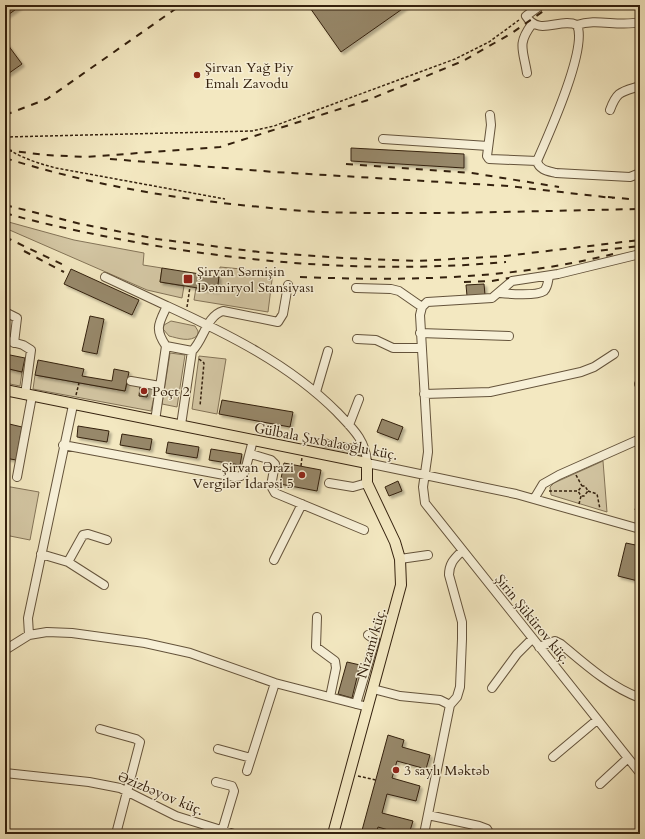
<svg xmlns="http://www.w3.org/2000/svg" width="645" height="839" viewBox="0 0 645 839" font-family="Cardo,serif">
<defs>
<filter id="shadow"><feDropShadow dx="2.5" dy="2.5" stdDeviation="1" flood-color="#0004"/></filter>
</defs>
<rect width="100%" height="100%" fill="#f3e8c1"/>
<filter id="stains"><feTurbulence type="fractalNoise" baseFrequency=".005" numOctaves="4"/><feColorMatrix values="0 0 0 0 .2 0 0 0 0 .09 0 0 0 0 .02 0 0 0 .5 -.17"/></filter>
<radialGradient id="worn" r=".72"><stop offset=".6" stop-color="#630" stop-opacity="0"/><stop offset="1" stop-color="#630" stop-opacity=".3"/></radialGradient>
<path fill="#d3c6a3" stroke="#847458" d="M5 221 74 240 144 253 143 265 162 268 160 282 184 286 182 298 147 290 5 228Z
M220 267 273 272 268 312 194 300 196 288 217 291Z
M171 321 195 326 198 331V335C190 343 178 338 169 336L163 329 164 325Z
M170 353 185 355 177 407 162 404Z
M199 356 226 359 217 414 192 409Z
M5 368 22 372 20 386 5 383Z
M35 375 125 391 127 384 156 388 151 411 33 389Z
M603 461 607 512 551 495 550 487 554 483Z
M5 486 39 492 30 540 5 535Z"/>
<path fill="#97886b" stroke="#34210e" filter="url(#shadow)" d="M5 5H22L5 17Z
M308 5H408L341 52Z
M5 41 22 64 5 76Z
M351 148 464 154V168L351 161Z
M162 268 219 277 217 291 160 282Z
M71 269 139 300 132 315 64 284Z
M484 284 485 295 467 296 466 285Z
M90 316 104 319 97 354 82 351Z
M5 354 25 358 22 372 5 368Z
M38 360 84 369 82 376 112 381 114 369 129 372 125 391 35 375Z
M140 386 149 387 147 397 139 396Z
M222 400 293 412 290 427 219 414Z
M382 419 403 427 398 440 377 432Z
M5 423 22 427 16 460 5 458Z
M78 426 109 431 107 442 77 437Z
M122 434 152 439 150 450 120 445Z
M321 438 360 446 358 452 320 445Z
M168 442 199 447 197 458 166 453Z
M211 449 242 454 240 465 209 460Z
M284 463 321 470 317 491 280 484Z
M398 481 402 491 389 496 385 487Z
M640 490V511L635 510Z
M626 543 640 546V559L639 558 636 569 640 570 638 581 618 576Z
M347 662 360 665 352 698 338 694Z
M388 735 404 740 402 747 430 755 426 769 397 761 392 778 420 786 416 801 387 794 382 813 413 821 409 834H402L378 827 376 834H361Z"/>
<g fill="none" stroke-linecap="round" stroke-linejoin="round">
<g stroke="#64533b" stroke-width="10">
<path id="minor" d="M541 5 526 16C539 37 560 17 577 25 588 48 548 136 537 161 539 170 548 171 556 173L630 177 640 173
M577 25C596 18 619 27 640 22
M527 73C523 49 517 44 532 24
M610 110C617 91 621 92 640 86
M490 115 491 125 487 156 489 159 537 161
M383 139 488 146
M640 254 558 274 512 281 492 298 427 302 422 307 420 315 428 452 423 487 425 503 640 773
M105 277 167 306
M356 288 391 289 399 291 422 307
M500 293C509 294 537 296 544 291 548 287 548 280 549 276
M5 312 17 318 14 343
M640 321V323
M420 333 509 336
M357 339 376 340 393 348H421
M5 340 23 345 31 350 25 395
M166 346 192 351
M131 381 160 386
M639 384H640
M316 392 328 351
M424 394 490 392 581 372 594 367 614 354
M155 421 166 346C154 329 159 323 167 306 228 334 289 364 337 412 352 428 366 440 367 463L516 494 640 529
M181 425 192 351C204 340 206 316 223 311L278 322 283 314 288 285
M349 425 359 399
M63 445 235 477 241 476 245 471 253 440
M251 454 271 460 275 464 271 486 275 493 364 530
M17 477 32 396
M329 483 353 487 367 483
M534 499 543 484 559 475 640 439
M41 554 68 562 104 585
M400 559 428 555
M274 560 302 504
M68 562 83 535 88 534 107 540
M317 617 316 647 335 661 336 668 330 697
M29 635 28 618 73 405
M539 647 555 641 561 644C586 665 609 686 640 698
M5 650 29 635 47 632 72 633 145 643 190 653 275 683 368 707
M492 688 517 654 532 639
M373 689 400 696 440 700 450 705 424 834
M356 704 375 640 368 635
M450 705 457 697 460 687 462 639V622L449 575C449 563 455 558 462 551
M100 729 136 739 140 742 116 834
M218 749 251 758
M553 757 597 720
M247 771 275 683
M5 773 89 782 120 788 176 816 234 834
M216 782 232 786 234 791 222 831
M600 784 628 758
M428 815 479 826 487 829 490 834"/>
</g>
<g stroke="#34210e" stroke-width="12">
<path id="major" d="M5 390 367 463V483L395 542 400 559 401 585 333 834"/>
</g>
<path stroke="#34210e" stroke-width="1.5" stroke-dasharray="3 2" stroke-linecap="butt" d="M5 137 252 131 274 126 455 59 489 42 519 20
M5 147C21 158 37 163 56 168L225 199
M187 307 190 287
M199 359 204 363 200 406
M76 395 79 383
M301 466 302 457
M576 475 582 486
M549 491H578
M588 491 597 494 600 509
M579 504 581 496 578 491 582 486H585L588 491 584 496H581
M358 776 376 780"/>
<use href="#minor" stroke="#f7f0d7" stroke-width="8"/>
<use href="#major" stroke="#f3e8c1" stroke-width="10"/>
<path stroke="#34210e" stroke-width="2" stroke-dasharray="7 7" stroke-linecap="butt" d="M5 115 47 99 181 5
M5 150 46 155 85 157 220 147 368 100 463 61 512 33 552 5
M5 158C87 184 174 199 261 207 280 209 299 211 318 212 425 215 533 211 640 209
M110 159 275 172 508 186 613 198
M346 164 472 173 559 187
M608 197 640 200
M5 205 81 224 157 239 259 252 343 258 417 261 505 256 640 240
M5 213C39 223 74 230 108 237 239 263 373 274 506 262
M5 237 68 267
M24 251 64 272
M587 252 640 246
M300 277C405 281 510 280 613 254
M464 282 492 281 509 278"/>
</g>
<g fill="#8f2418" stroke="#f7f0d7" stroke-width="1.5">
<circle cx="197" cy="75" r="4"/>
<rect x="183" y="274" width="10" height="10" rx="2"/>
<circle cx="144" cy="391" r="4"/>
<circle cx="302" cy="475" r="4"/>
<circle cx="396" cy="770" r="4"/>
</g>
<g text-anchor="middle" stroke-width="3" stroke-linejoin="round" paint-order="stroke">
<g font-size="14" fill="#34210e" stroke="#f7f0d7" text-anchor="start">
<text x="205" y="72">Şirvan Yağ Piy<tspan x="205" dy="16">Emalı Zavodu</tspan></text>
<text x="197" y="276">Şirvan Sərnişin<tspan x="197" dy="16">Dəmiryol Stansiyası</tspan></text>
<text x="152" y="396">Poçt 2</text>
<text x="294" y="472" text-anchor="end">Şirvan Ərazi<tspan x="294" dy="16">Vergilər İdarəsi 5</tspan></text>
<text x="404" y="775">3 saylı Məktəb</text>
</g>
<g font-size="14" fill="#34210e" stroke="#f7f0d7">
<text transform="translate(326 441) rotate(11)" y="5">Gülbala Şıxbalaoğlu küç.</text>
<text transform="translate(533 619) rotate(51)" y="5">Şirin Şükürov küç.</text>
<text transform="translate(371 643) rotate(-74)" y="5">Nizami küç.</text>
<text transform="translate(161 793) rotate(23)" y="5">Əzizbəyov küç.</text>
</g>
</g>
<rect width="645" height="839" fill="none" stroke="#f3e8c1" stroke-width="20"/>
<rect x="6" y="6" width="633" height="827" fill="none" stroke="#34210e" stroke-width="2"/>
<rect x="10" y="10" width="625" height="819" fill="none" stroke="#34210e"/>
<rect width="100%" height="100%" filter="url(#stains)"/>
<rect width="100%" height="100%" fill="url(#worn)"/>
</svg>
